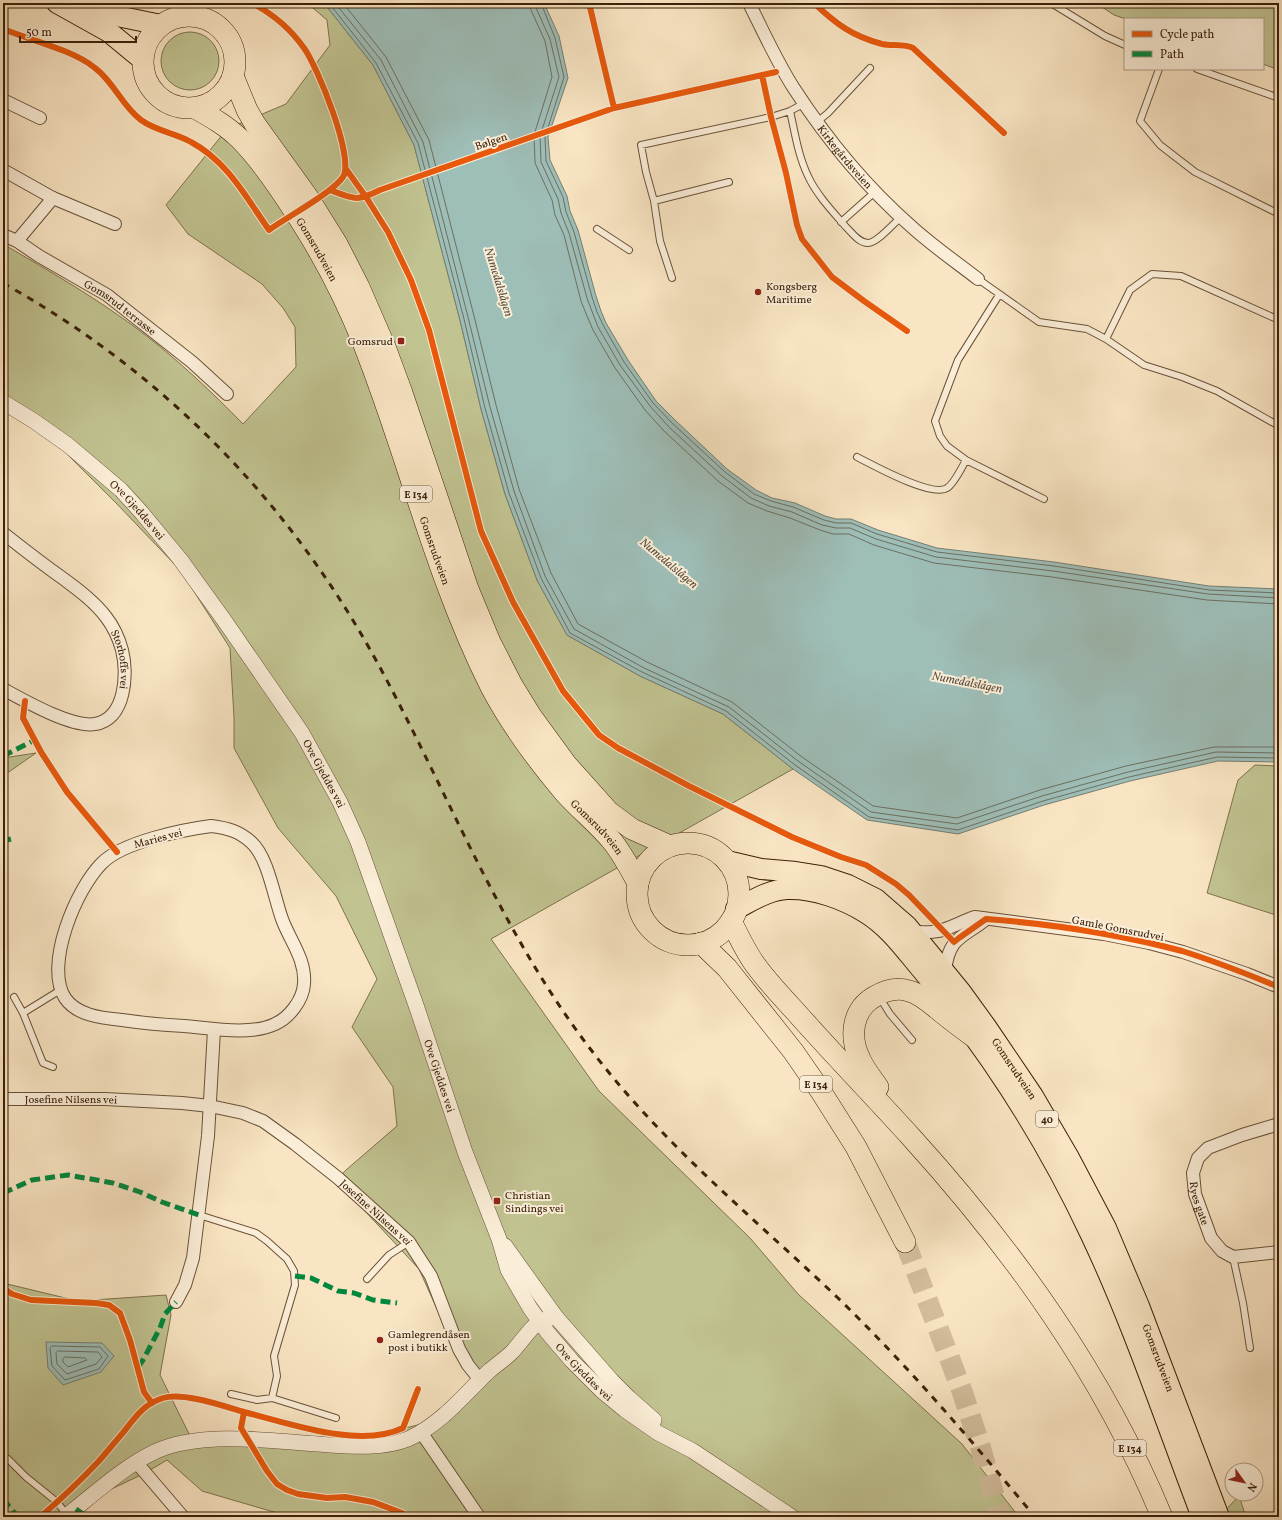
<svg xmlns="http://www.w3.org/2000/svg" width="1282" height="1520" viewBox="0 0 1282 1520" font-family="Vollkorn,serif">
<rect width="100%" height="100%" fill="#f9e5c3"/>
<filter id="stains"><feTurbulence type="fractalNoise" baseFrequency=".005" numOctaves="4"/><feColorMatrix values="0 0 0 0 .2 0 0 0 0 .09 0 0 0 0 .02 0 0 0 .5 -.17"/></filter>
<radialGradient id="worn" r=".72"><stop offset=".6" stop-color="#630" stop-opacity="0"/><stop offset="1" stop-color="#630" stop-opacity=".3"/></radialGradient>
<path fill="#c1c391" stroke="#7e724d" d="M307 3H324L373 65 414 145 460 320 481 409 505 494 537 580 567 635 640 676 723 714 793 769 491 939 599 1091 750 1238 798 1294 962 1444 1019 1517H291L202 1491 167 1460 145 1473 101 1494 68 1517H3V1283L78 1301 166 1295 171 1315 160 1375 192 1440 250 1432 326 1438 376 1435 422 1424 478 1377 454 1347 419 1269 336 1180 346 1170 397 1126 393 1087 352 1027 377 979 336 896 278 828 234 748V718L230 648 181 571 117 504 57 444 3 410V244C51 272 100 300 144 334 179 361 212 392 243 424L296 367 295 327 283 308 262 284 188 234 166 205 227 129 286 104 330 45 327 20Z
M1096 3H1279V70L1263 64V19H1126L1114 15Z
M161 61a29 29 0 1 1 58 0a29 29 0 1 1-58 0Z
M36 753 3 776V758Z
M1255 765 1279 766V916L1207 893 1238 780Z
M1239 1496 1246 1517H1219Z"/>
<path fill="#9ebeb8" stroke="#767f72" d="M324 3H544L559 36 568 78 548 137 550 160 567 196 570 211 578 230 596 296 601 311 606 323 628 360 656 401 675 420 727 469 756 490 772 498 795 503 825 516 836 519H851L878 530 937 548 1054 562 1209 586 1279 589V762L1218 761 1130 781 1044 805 958 834 867 820 793 769 723 714 640 676 567 635 537 580 505 494 481 409 460 320 414 145 373 65Z
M46 1342 102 1343 114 1356 101 1372 63 1385 48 1368Z"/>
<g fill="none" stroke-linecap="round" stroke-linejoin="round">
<path stroke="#6c6f60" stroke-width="1" d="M329 3 376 63 418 143 464 319 485 408 509 493 541 578 570 633 642 672 726 711 795 765 869 817 958 830 1043 801 1129 777 1217 757 1279 758
M335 3 381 60 423 142 468 317 490 407 514 491 545 576 574 629 644 668 729 707 798 761 871 812 957 824 1042 796 1128 772 1216 752 1279 753
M343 3 386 57 429 140 474 316 496 405 519 489 551 573 578 624 647 662 732 702 802 757 873 806 957 818 1040 790 1126 766 1214 747H1279
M530 3 531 10 545 41 552 77 534 135 535 163 552 200 555 215 564 235 581 301 587 316 593 330 615 368 645 410 664 431 718 481 748 503 767 511 790 518 820 530 833 534H849L874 545 934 563 1052 577 1207 600 1279 604
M536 3V8L550 39 559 77 540 136 541 162 558 199 561 213 569 233 587 298 593 314 598 327 620 365 650 406 669 427 722 476 751 498 769 506 792 512 822 525 836 528H850L876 539 936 557 1053 571 1208 594 1279 598
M541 3 555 38 564 77 545 137 546 161 563 197 566 212 574 232 592 297 597 312 603 325 624 362 653 403 672 423 725 472 754 494 771 501 793 507 824 520 836 523H851L877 534 937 552 1054 566 1209 590 1279 593
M52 1346 100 1347 108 1356 99 1369 65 1380 52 1366 50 1348Z
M58 1351 98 1352 102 1357 96 1364 67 1374 57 1364 56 1353Z
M65 1357 85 1358 87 1360 68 1367 63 1362V1359Z"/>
<path stroke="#d3be9e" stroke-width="21" stroke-dasharray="21 10" stroke-linecap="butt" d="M905 1242 962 1391 980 1446 1000 1517"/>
<g stroke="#6a5138" stroke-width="8">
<path id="service" d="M1051 3 1105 36 1125 45
M1159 69 1140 121 1160 145 1195 172 1279 214
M1197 69 1279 98
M790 111C795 133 798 155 808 176 816 194 833 212 846 227 852 233 859 243 868 243 877 243 894 223 901 217
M817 122 828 113 870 68
M654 201 729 182
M841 222 876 191
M597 229 629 250
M672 278 660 241 654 201 646 172 641 145 771 117 790 111 805 103
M978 279 1039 322 1087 329 1106 339 1144 365 1182 377 1217 391 1279 426
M999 295 958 360 935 421 940 436 947 446 966 460 1044 499
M1106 339 1130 290 1152 274 1181 276 1279 320
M857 457C873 465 932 498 947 488 954 484 962 467 966 460
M14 997 23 1013 43 1063 53 1067
M880 998 890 1014 912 1040
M23 1013 62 989
M199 1215 256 1233 267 1241 287 1259 294 1271 295 1285 274 1356 277 1376 272 1398 257 1400 231 1394
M1233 1257 1243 1303 1250 1348
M367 1279 389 1255 409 1242
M272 1398 336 1418
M8 1459 26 1477 57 1502 67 1515"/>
</g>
<g stroke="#6a5138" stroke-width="14">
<g id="minor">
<path id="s1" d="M749 3C763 31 776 60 793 87 826 138 867 188 913 228 933 246 956 262 978 279"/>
<path d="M3 100 40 118"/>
<path d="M3 170 53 198"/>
<path id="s2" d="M3 235 17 241 39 256 107 295 192 362 227 394"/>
<path d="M17 241 53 198 115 224"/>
<path id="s3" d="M3 533C22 548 41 563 61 577 77 589 94 601 106 617 113 626 119 639 122 650 128 673 126 719 95 724 72 728 25 701 3 689"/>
<path d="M211 826C227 828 239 831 251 842 268 857 274 897 282 919 290 941 306 959 304 984 303 1000 289 1018 275 1024 251 1036 209 1028 184 1026 163 1025 142 1023 122 1020 103 1018 77 1016 65 998 44 965 76 889 102 863 123 842 181 830 211 826Z"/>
<path d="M911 932C920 932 930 933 939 931 951 928 963 921 975 917L1104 934 1149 943 1183 952 1247 974 1279 987"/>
<path d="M945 971C949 936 963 938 986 919"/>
<path id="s4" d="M3 1099H105L182 1103 210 1106 243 1113 263 1121 295 1144 338 1178 409 1242 431 1276 459 1349 468 1365 480 1380"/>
<path id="s5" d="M1279 1124 1242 1135 1208 1148 1198 1158 1193 1173 1195 1194 1211 1238 1222 1251 1233 1257 1279 1252"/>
<path d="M176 1302 185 1285 193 1258 208 1136 214 1030"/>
<path d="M421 1432 479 1517"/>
<path d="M136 1462 183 1517"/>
</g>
</g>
<g stroke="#6a5138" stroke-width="16">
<g id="tertiary">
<path id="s6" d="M3 402 34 421 68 445 121 490 141 512 180 559 224 620 302 733 340 802 358 842 417 1008 465 1152 499 1239 508 1270 530 1308 548 1333 572 1361 602 1391 625 1410 658 1433 693 1451 792 1517"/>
<path d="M505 1246 556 1317 612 1381 629 1398 654 1420"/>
<path d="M65 1517C93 1495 132 1459 164 1448 210 1432 270 1441 318 1444 347 1446 380 1450 408 1439 441 1424 463 1396 489 1371 496 1365 505 1359 512 1352 519 1345 533 1324 541 1321 545 1319 551 1318 556 1317"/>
</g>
</g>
<g stroke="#3b2009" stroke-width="22">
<g id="primary">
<path d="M57 3 109 32 143 60"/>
<path d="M90 3 122 17 161 25"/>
<path id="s7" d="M727 861 761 869 796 872 821 876 848 885 876 899 907 926 961 992 987 1028 1033 1096 1068 1156 1106 1228 1139 1306 1219 1517"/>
<path d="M736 909C752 901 768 890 787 889 813 888 844 899 866 913 889 927 905 950 922 970 989 1050 1047 1141 1091 1235 1134 1326 1166 1423 1202 1517"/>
</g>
</g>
<g stroke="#3b2009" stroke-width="22">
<g id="trunk">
<circle cx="189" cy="62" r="46"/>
<path d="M233 76 247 110 255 124 309 199 337 244 359 287 385 347 402 393 468 589 490 642 512 685 531 716 566 764 609 812 632 829 670 846"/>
<path id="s8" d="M195 108C211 117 227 126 240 139 262 161 283 193 300 220 325 259 347 302 364 345 409 459 436 578 491 687 511 725 537 760 564 792 579 809 597 823 612 841 622 853 630 869 638 883"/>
<circle cx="688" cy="894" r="51"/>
<path d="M731 921C738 935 745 950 754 963 766 980 781 996 795 1011 833 1054 873 1095 911 1137 1014 1251 1103 1374 1162 1517"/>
<path d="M701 943 727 968 793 1051 820 1090 856 1147 905 1242"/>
<path d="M878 1087C872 1078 864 1069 860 1059 849 1037 852 1010 874 997 884 991 897 987 909 991 921 994 931 1004 940 1011 951 1020 963 1029 974 1037"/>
</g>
</g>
<use href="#service" stroke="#fbeed8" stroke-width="6"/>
<use href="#minor" stroke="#fbeed8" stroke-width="12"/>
<use href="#tertiary" stroke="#fbeed8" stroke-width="15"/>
<use href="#primary" stroke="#f9e5c3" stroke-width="20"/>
<use href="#trunk" stroke="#f9e5c3" stroke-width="21"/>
<path stroke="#3b2009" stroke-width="3" stroke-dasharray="7 7" stroke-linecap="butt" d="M3 283C164 373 289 501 377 662 449 794 502 936 595 1055 665 1146 755 1219 838 1298 909 1367 972 1441 1035 1517"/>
<path stroke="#00873e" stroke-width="5" stroke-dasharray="10 5" stroke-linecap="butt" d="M3 756 35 740
M3 841 11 839
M3 1193 32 1180 68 1175 113 1183 140 1192 162 1202 199 1215
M295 1276 311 1278 338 1291 354 1293 373 1300 397 1303
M138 1367 143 1360 160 1328 165 1314 176 1302
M3 1499 18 1517
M76 1509 87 1517"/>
<g stroke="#fbeed8" stroke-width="8">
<path id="cycleway" d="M589 3 614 108
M814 3C836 24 852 36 882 44 892 46 905 44 913 48L1004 133
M3 29C30 40 73 50 95 68 114 82 122 106 141 120 156 131 175 133 191 142 227 161 246 197 269 230 287 217 332 193 343 177 355 158 317 66 304 48 290 28 273 14 252 3
M762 75 771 117 786 173 797 225 802 239 832 277 864 301 907 331
M346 169 366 197 388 232 411 280 429 330 481 531 513 602 563 691 599 735 618 748 689 786 792 837 841 857 866 865 896 884 909 895 954 942 959 938 986 919C1052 924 1118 934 1182 951 1215 961 1247 974 1279 987
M330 190C354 199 356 202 380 190L614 108 776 72
M25 701 23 718 41 752 67 792 117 852
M3 1288 12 1294 31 1300 96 1303 109 1305 120 1313 130 1340 144 1392 152 1403
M40 1517C60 1500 80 1481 98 1462 106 1453 114 1443 122 1434 134 1419 143 1404 163 1398 184 1392 223 1406 244 1412
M408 1517 402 1513 373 1502 345 1497 327 1498 298 1494 287 1490 277 1484 267 1471 241 1428 244 1412C289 1423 359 1449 403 1428L418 1389"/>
</g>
<use href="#cycleway" stroke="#e8590c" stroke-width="6"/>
</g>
<g fill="#8f2418" stroke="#fbeed8" stroke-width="1.5">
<circle cx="758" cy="292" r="4"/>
<rect x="397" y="337" width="8" height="8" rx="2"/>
<rect x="493" y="1197" width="8" height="8" rx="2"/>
<circle cx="380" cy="1340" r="4"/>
</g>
<g text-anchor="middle" stroke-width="4" stroke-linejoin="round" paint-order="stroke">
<g fill="#fbeed8" stroke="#755e47" stroke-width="1">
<rect x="400" y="486" width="32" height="16" rx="3"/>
<rect x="800" y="1076" width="32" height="16" rx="3"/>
<rect x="1036" y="1111" width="22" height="16" rx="3"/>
<rect x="1114" y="1440" width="32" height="16" rx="3"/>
</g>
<g font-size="10" font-weight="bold" fill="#3b2009">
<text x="416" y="498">E 134</text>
<text x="816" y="1088">E 134</text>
<text x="1047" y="1123">40</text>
<text x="1130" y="1452">E 134</text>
</g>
<g font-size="11" fill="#3b2009" stroke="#fbeed8">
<text transform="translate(491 141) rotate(-19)" y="4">Bølgen</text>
<text dy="4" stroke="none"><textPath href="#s1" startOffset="182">Kirkegårdsveien</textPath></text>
<text dy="4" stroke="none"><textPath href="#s8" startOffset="190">Gomsrudveien</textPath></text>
<text dy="4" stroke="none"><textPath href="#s2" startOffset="138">Gomsrud terrasse</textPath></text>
<text dy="4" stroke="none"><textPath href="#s6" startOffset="173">Ove Gjeddes vei</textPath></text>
<text dy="4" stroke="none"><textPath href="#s8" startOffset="514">Gomsrudveien</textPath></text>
<text dy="4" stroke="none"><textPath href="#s3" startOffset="179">Storhoffs vei</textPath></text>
<text dy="4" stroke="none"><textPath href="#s6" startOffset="497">Ove Gjeddes vei</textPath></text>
<text dy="4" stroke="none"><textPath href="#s8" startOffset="838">Gomsrudveien</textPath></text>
<text transform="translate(158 838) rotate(-15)" y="4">Maries vei</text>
<text transform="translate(1118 928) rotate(11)" y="4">Gamle Gomsrudvei</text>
<text dy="4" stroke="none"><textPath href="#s7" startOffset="375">Gomsrudveien</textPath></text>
<text dy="4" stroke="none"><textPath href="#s6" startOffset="821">Ove Gjeddes vei</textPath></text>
<text dy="4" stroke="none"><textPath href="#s4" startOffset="68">Josefine Nilsens vei</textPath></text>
<text dy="4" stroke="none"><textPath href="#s5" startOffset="136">Ryes gate</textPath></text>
<text dy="4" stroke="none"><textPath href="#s4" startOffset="408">Josefine Nilsens vei</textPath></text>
<text dy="4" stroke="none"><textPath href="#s7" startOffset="699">Gomsrudveien</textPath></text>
<text dy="4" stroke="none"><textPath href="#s6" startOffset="1155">Ove Gjeddes vei</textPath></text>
</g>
<g font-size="11" fill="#3b2009" stroke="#fbeed8" text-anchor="start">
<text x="766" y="290">Kongsberg<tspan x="766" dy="13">Maritime</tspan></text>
<text x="393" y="345" text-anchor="end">Gomsrud</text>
<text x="505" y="1199">Christian<tspan x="505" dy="13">Sindings vei</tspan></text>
<text x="388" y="1338">Gamlegrendåsen<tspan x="388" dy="13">post i butikk</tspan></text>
</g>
<g font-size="12" font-style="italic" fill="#594f3e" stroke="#fbeed8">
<text transform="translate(499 282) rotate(73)" y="4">Numedalslågen</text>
<text transform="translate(669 563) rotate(40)" y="4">Numedalslågen</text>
<text transform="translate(967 682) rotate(11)" y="4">Numedalslågen</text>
</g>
</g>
<rect width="1282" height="1520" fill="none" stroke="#f9e5c3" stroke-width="16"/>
<rect x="4" y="4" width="1274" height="1512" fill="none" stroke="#3b2009" stroke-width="2"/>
<rect x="8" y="8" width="1266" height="1504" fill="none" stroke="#3b2009"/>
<rect x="1124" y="18" width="140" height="52" fill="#fbeed8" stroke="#ae9c85"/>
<rect x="1132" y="31" width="20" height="6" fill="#e8590c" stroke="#ae9c85"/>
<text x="1160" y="38" font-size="12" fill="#3b2009">Cycle path</text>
<rect x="1132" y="51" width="20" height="6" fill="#00873e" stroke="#ae9c85"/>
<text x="1160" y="58" font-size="12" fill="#3b2009">Path</text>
<g transform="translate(1244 1482) rotate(123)"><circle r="19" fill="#fbeed8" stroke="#ae9c85"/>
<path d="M0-3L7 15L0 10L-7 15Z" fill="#8f2418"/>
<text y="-6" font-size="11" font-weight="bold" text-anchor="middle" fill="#3b2009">N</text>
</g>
<path d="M20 36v6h116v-6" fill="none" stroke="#3b2009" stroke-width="2"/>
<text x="26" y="36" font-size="12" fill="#3b2009" stroke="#fbeed8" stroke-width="3" paint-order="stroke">50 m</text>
<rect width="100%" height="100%" filter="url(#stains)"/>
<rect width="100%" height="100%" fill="url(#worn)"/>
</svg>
